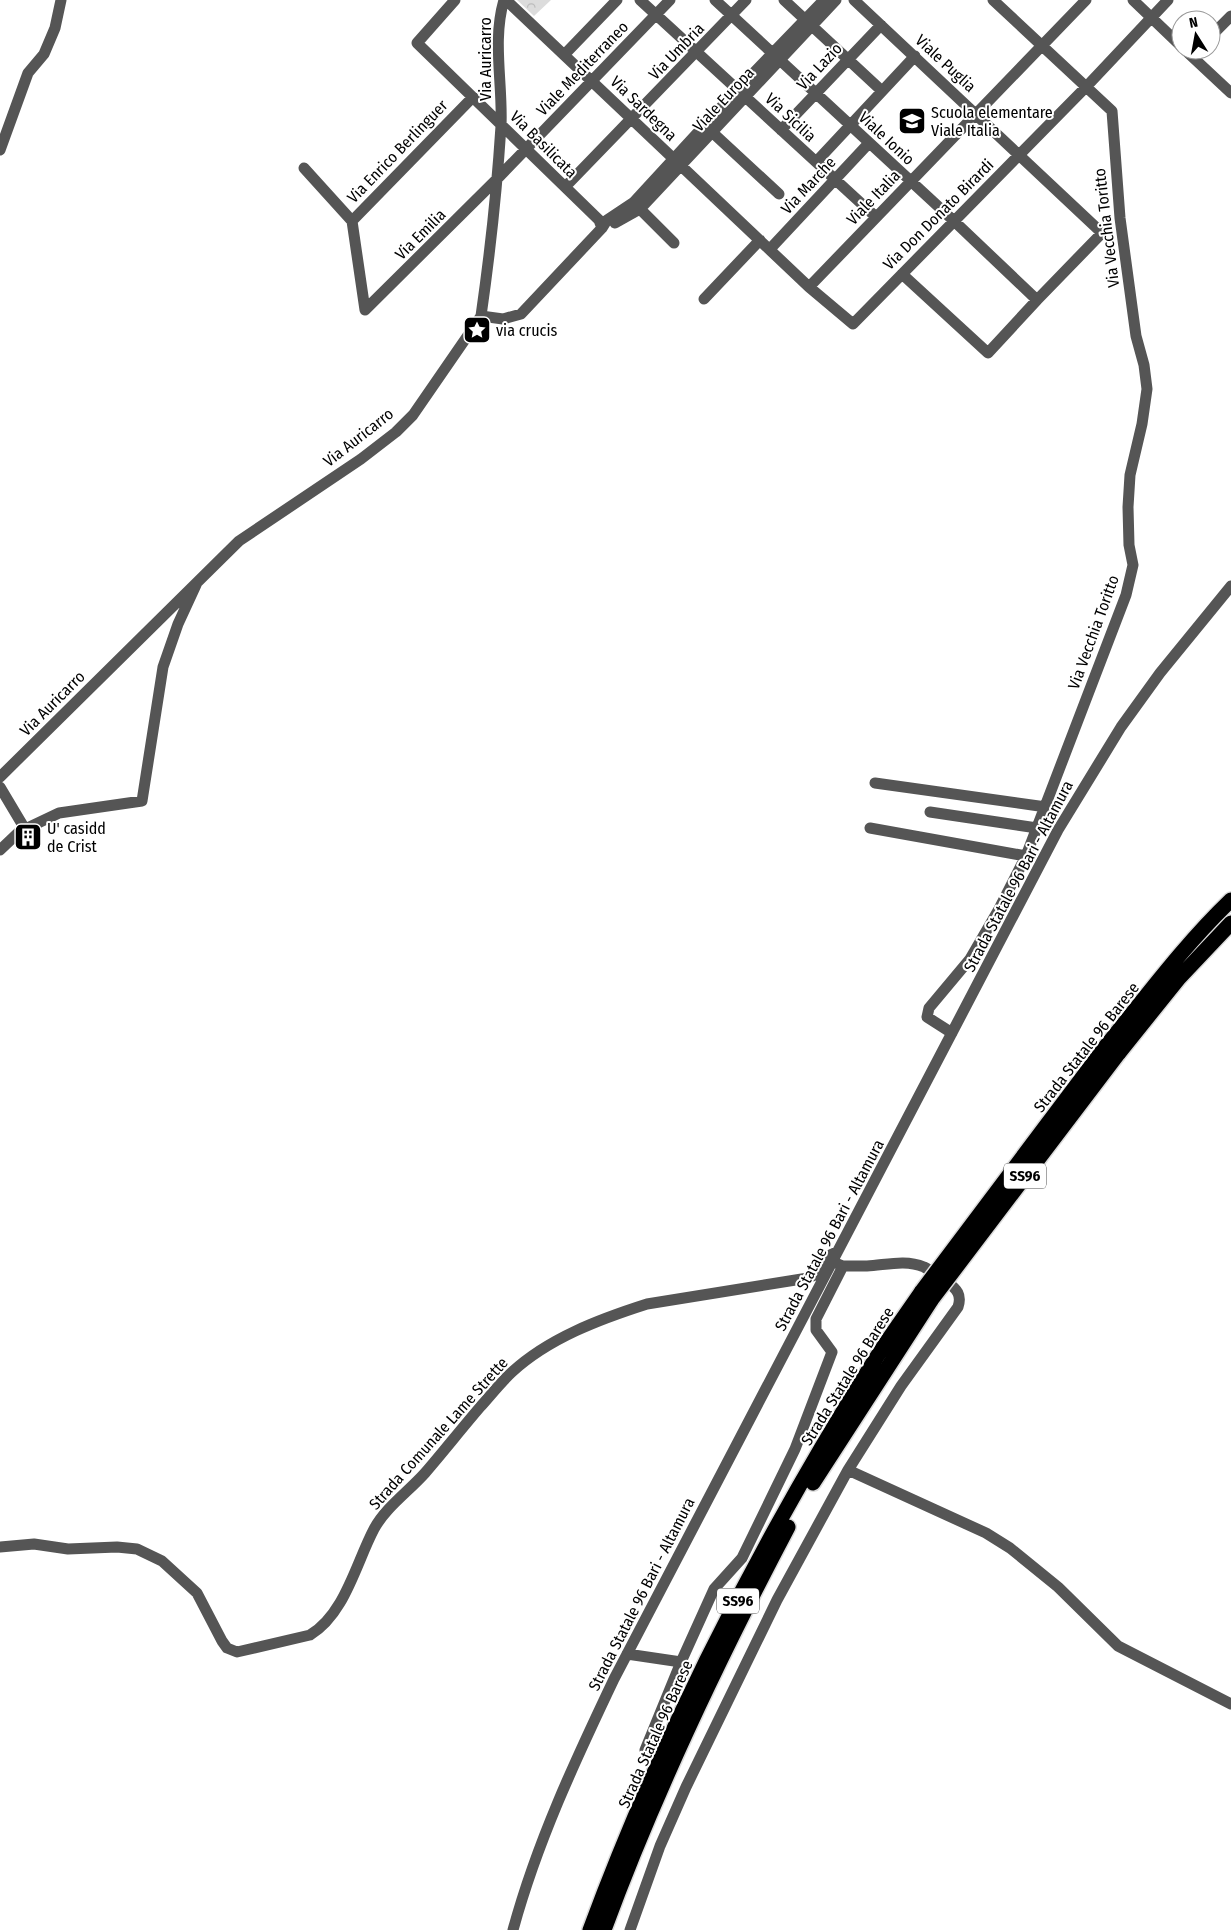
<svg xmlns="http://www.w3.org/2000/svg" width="1231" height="1930" viewBox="0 0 1231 1930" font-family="'Fira Sans Condensed',sans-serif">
<defs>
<pattern id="forest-crowns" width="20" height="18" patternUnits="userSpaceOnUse" patternTransform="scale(1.25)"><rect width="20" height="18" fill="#dcdcdc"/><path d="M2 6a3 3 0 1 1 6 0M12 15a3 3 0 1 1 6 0" fill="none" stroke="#bbb"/></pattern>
</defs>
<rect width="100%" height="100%" fill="#fff"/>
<path fill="url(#forest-crowns)" d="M517 0H551L534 16Z"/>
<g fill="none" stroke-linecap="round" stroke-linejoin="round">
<g stroke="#dbdbdb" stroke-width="18">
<path id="highway" d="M1106 1046C1146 997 1185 944 1231 900
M1118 1054 1179 978 1231 923
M813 1483 932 1299
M590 1930C663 1733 760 1544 871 1366 887 1340 905 1316 922 1291
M604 1930C655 1791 719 1658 788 1527"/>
</g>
<path stroke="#555" stroke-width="11" d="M455 0 417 43 599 220 602 228
M506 0 809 287 853 324 1086 87 1168 0
M640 0 876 217
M715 0 954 221 1037 300
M784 0 882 91
M854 0 1102 233 1037 300 988 353 902 274
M1133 0 1181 46
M1211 36 1231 16
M1185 50 1231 93
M564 55 617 0
M781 130 881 25
M713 133 779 194
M0 150 28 73 44 54 55 28 61 0
M816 162 915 56
M304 168 352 221 473 97
M565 187 746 0
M640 209 674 243
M352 221 365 310
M615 223 640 209 836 0
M770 249 869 143
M809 287 1086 0
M704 299 760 240
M365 310 496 180 670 0
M481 316 503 319 521 314 602 228 607 220 634 202 737 90 824 0
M0 777 239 541 361 459 396 432 413 415 473 328 481 316C490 253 497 189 501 126 503 85 492 40 504 0
M875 783 1046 807
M0 787 25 829
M930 812 1037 828
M870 828 1026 856
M0 850 19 832 59 813 142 801 163 667 178 624 196 585
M952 1033 927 1017 929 1008 970 959 999 909 1026 856 1126 595 1133 565 1129 545 1128 507 1130 475 1142 424 1147 389 1144 365 1136 336 1120 218 1112 111 993 0
M848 1470 986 1533 1010 1548 1058 1587 1118 1646 1231 1704
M0 1547 34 1544 68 1549 117 1547 137 1549 162 1561 197 1593 222 1641 227 1648 237 1652 310 1635C345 1614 356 1563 374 1529 386 1507 408 1492 425 1473 444 1451 462 1428 481 1406 491 1395 501 1382 512 1372 549 1338 600 1319 647 1304L808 1278 815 1275C821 1264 824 1256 837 1252
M627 1654 681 1662
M645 1750 681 1662 714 1589 742 1558 795 1449 832 1352 816 1330V1319L843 1266 838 1264
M513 1930C537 1842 575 1761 614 1679L1058 830 1121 727 1160 673 1231 586
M630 1930 660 1846 686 1787 777 1600 848 1470 901 1386 958 1307C962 1295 957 1289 947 1282 939 1277 932 1271 924 1267 905 1259 886 1265 867 1266 859 1266 851 1266 843 1266"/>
<use href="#highway" stroke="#000" stroke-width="15"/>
<g stroke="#dbdbdb" stroke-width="18" stroke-linecap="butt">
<path id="highway-bridge" d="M922 1291 1106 1046
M932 1299 1118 1054"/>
</g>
<use href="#highway-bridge" stroke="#000" stroke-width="15"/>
</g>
<defs>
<g id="school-square" transform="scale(1.4375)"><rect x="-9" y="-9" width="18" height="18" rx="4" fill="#000" stroke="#fff"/><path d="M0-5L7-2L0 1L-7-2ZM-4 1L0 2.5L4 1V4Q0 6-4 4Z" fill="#fff"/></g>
<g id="sight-square" transform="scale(1.4375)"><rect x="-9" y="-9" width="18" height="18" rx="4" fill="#000" stroke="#fff"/><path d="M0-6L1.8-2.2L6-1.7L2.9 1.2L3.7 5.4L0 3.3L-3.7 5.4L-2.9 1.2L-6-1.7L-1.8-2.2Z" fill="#fff"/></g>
<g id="building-square" transform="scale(1.4375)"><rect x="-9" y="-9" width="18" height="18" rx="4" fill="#000" stroke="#fff"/><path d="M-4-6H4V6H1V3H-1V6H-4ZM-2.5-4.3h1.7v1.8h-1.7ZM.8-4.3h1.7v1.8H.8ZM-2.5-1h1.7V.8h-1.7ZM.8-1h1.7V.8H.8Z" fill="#fff"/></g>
</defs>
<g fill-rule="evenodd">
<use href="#school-square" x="912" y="121"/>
<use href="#sight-square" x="477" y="330"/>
<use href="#building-square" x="28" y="837"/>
</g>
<g text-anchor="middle" stroke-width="4" stroke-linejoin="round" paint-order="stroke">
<g fill="#fff" stroke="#4c4c4c" stroke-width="1">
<rect x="1004" y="1163.5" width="42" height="25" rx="4"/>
<rect x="717" y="1588.5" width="42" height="25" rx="4"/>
</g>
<g font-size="15" font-weight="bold" fill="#000">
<text x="1025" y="1181">SS96</text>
<text x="738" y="1606">SS96</text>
</g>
<g font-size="16" fill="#000" stroke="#fff">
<text transform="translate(676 51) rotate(-46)" y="6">Via Umbria</text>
<text transform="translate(485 59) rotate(-90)" y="6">Via Auricarro</text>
<text transform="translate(946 63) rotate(43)" y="6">Viale Puglia</text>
<text transform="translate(819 66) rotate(-47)" y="6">Via Lazio</text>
<text transform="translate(582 68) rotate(-46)" y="6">Viale Mediterraneo</text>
<text transform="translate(723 99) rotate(-47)" y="6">Viale Europa</text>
<text transform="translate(644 108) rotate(44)" y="6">Via Sardegna</text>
<text transform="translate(791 117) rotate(43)" y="6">Via Sicilia</text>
<text transform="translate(887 138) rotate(43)" y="6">Viale Ionio</text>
<text transform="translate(544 144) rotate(45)" y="6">Via Basilicata</text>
<text transform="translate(397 151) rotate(-46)" y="6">Via Enrico Berlinguer</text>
<text transform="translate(808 185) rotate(-47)" y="6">Via Marche</text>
<text transform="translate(873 197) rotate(-46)" y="6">Viale Italia</text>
<text transform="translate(938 214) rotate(-45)" y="6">Via Don Donato Birardi</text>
<text transform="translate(1106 228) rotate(-97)" y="6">Via Vecchia Toritto</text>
<text transform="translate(420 234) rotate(-45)" y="6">Via Emilia</text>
<text transform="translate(358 437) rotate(-38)" y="6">Via Auricarro</text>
<text transform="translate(1093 632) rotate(-70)" y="6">Via Vecchia Toritto</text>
<text transform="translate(52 703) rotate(-45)" y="6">Via Auricarro</text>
<text transform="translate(1018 876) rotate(-62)" y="6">Strada Statale 96 Bari - Altamura</text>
<text transform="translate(1086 1047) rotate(-52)" y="6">Strada Statale 96 Barese</text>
<text transform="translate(829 1235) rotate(-62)" y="6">Strada Statale 96 Bari - Altamura</text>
<text transform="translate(847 1376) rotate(-58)" y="6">Strada Statale 96 Barese</text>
<text transform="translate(438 1433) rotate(-48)" y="6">Strada Comunale Lame Strette</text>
<text transform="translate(641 1594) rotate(-63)" y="6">Strada Statale 96 Bari - Altamura</text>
<text transform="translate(655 1734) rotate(-66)" y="6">Strada Statale 96 Barese</text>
</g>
<g font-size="16" fill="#000" stroke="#fff" text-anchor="start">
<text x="931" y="118">Scuola elementare<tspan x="931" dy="18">Viale Italia</tspan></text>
<text x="496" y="336">via crucis</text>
<text x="47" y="834">U' casidd<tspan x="47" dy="18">de Crist</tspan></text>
</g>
</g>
<g transform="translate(1196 35) rotate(349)"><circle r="24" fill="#ffffff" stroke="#999999"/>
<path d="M0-4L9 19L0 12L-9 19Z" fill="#000000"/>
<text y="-8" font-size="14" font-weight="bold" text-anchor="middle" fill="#000000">N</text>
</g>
</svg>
